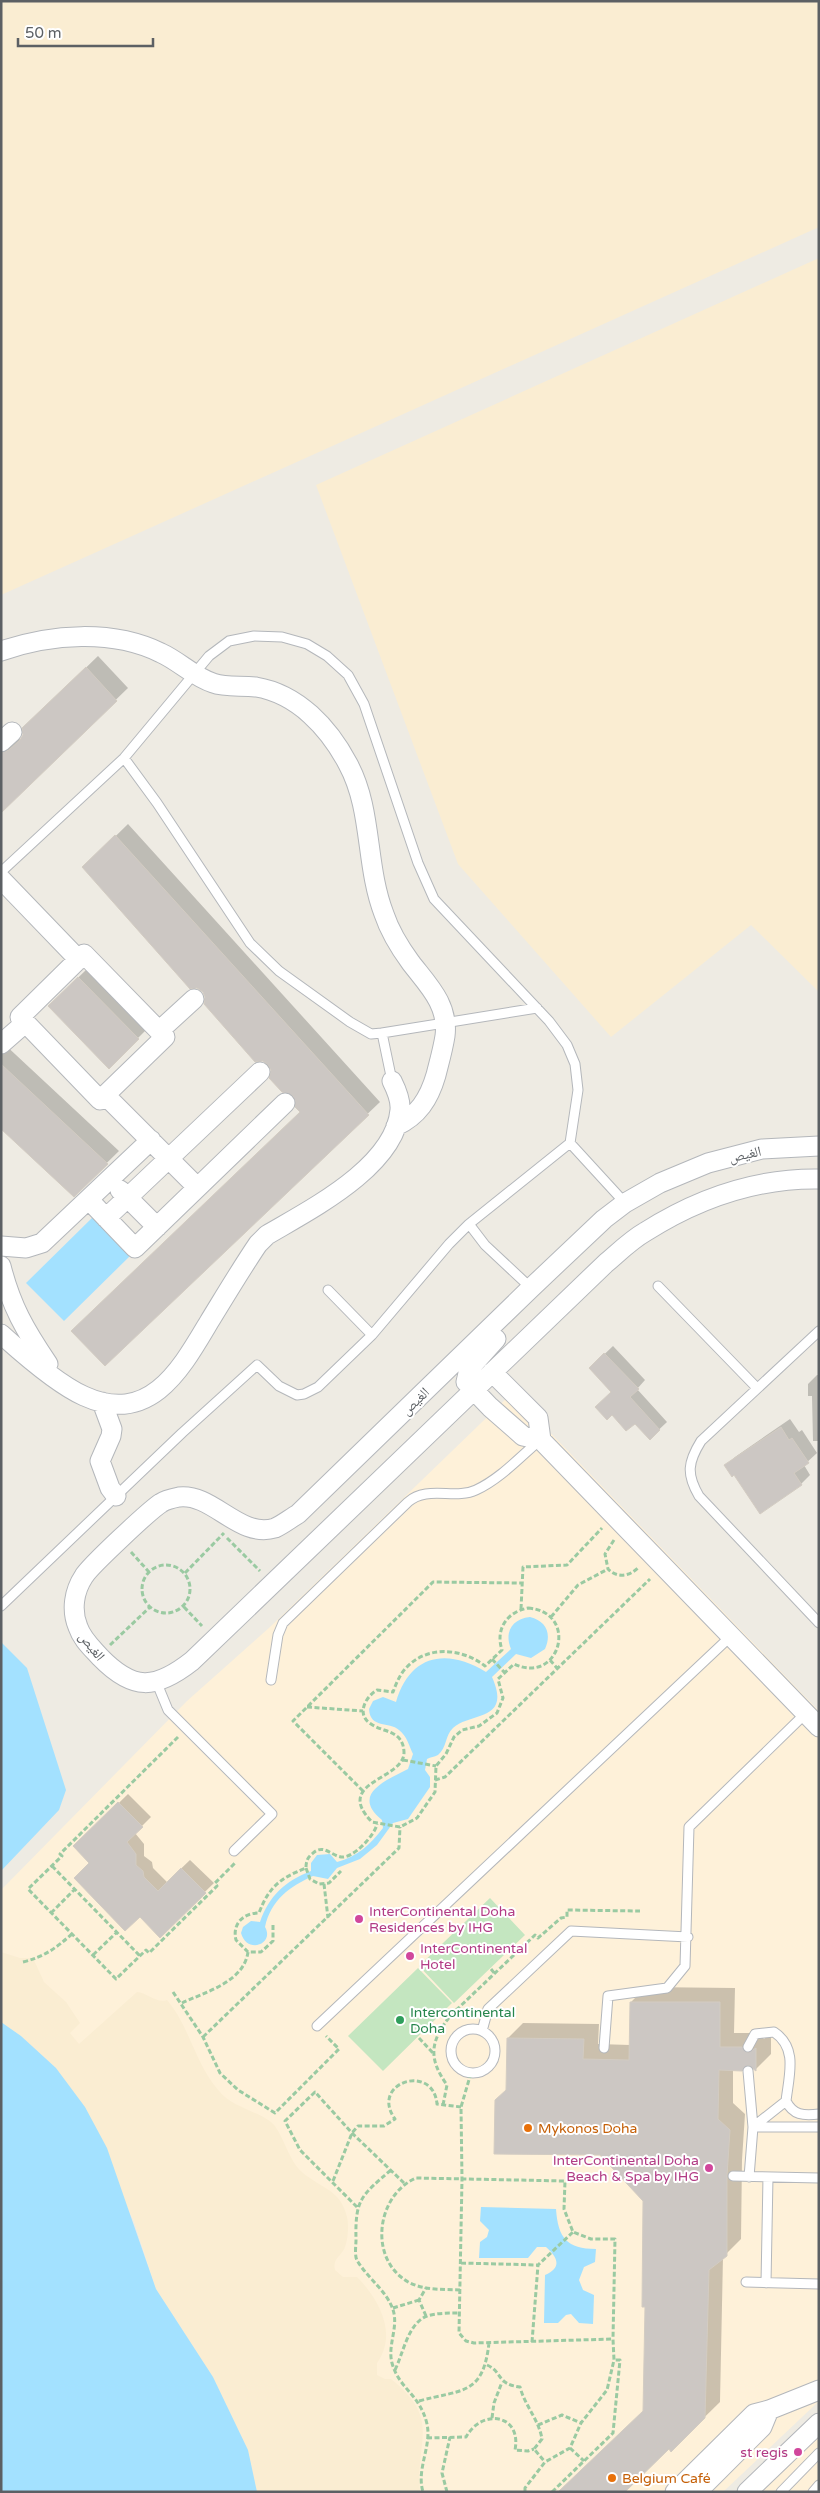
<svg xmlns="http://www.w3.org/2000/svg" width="820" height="2493" viewBox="0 0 820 2493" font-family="'Varela Round','Noto Naskh Arabic',sans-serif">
<rect width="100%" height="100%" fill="#eeebe3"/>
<path fill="#fef1d9" d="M512 1393 819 1711V2401L723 2492H257L248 2450 213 2377 156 2289 134 2221 56 2068 21 2036 1 2022V1890L187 1701 270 1627Z
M819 2412V2492H736Z"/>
<path fill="#c4e6c0" d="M490 1898 525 1935 454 2003 419 1966Z
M418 1968 452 2003 383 2071 348 2036Z"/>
<path fill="#faedd2" d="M1 1H819V227L1 595Z
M819 258V992L751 925 611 1037 458 864 316 485Z
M1 1952 20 1958H33L44 1982 66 2002 80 2023 70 2033 79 2044 137 1992C148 1993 157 2004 167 2000 190 2027 195 2064 219 2091 232 2107 255 2110 271 2122 283 2132 288 2161 303 2173 321 2188 341 2190 347 2217 349 2225 348 2239 345 2247 342 2256 332 2258 335 2270L343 2277H357C379 2299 398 2334 377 2363V2375L385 2379H391C442 2420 415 2439 420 2492H257L248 2450 213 2377 156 2289 134 2221 56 2068 21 2036 1 2022Z"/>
<path fill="#a3e1ff" d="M94 1216 132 1254 64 1321 26 1283Z
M530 1617C546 1621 552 1633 545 1649L531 1658 516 1654 492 1677C512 1722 471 1712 453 1728 445 1735 447 1748 438 1755 434 1757 431 1757 427 1759L425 1770 430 1777V1787L408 1819 393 1823 377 1845 360 1859 337 1868 328 1879 313 1876C289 1887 271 1900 265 1927 275 1944 247 1955 241 1933L243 1927 251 1921 260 1922C269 1896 285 1881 311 1871V1863L317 1855 330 1854 337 1862C357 1857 371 1844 383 1828L382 1820C350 1794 387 1780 408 1769L413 1754C409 1746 407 1736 399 1730 389 1721 370 1729 369 1709L373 1701 383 1697 396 1702C410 1654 447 1648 486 1672L511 1649C504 1632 512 1619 530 1617Z
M1 1642 27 1668 66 1790 59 1810 1 1871Z
M1 2022 21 2036 56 2068 85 2107 107 2148 156 2289 213 2377 248 2450 257 2492H1Z
M481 2207 556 2209C558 2238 567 2249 596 2249L595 2262 584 2267 579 2280 583 2290 594 2295 593 2324 579 2323 571 2314 566 2315 558 2323H544L545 2275C563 2267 557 2257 546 2247H537L528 2258H479L480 2242 487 2237 489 2230 480 2221Z"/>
<path fill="#0003" d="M98 656 128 688 1 811V749L10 741 21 739 36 716Z
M128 824 380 1102 105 1364 301 1112 294 1095 206 997 204 991 84 867Z
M87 969 147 1029 109 1067 49 1006Z
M1 1041 119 1151 74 1195 1 1127Z
M613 1346 645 1380 637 1389 667 1422 650 1438 612 1392 590 1368Z
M817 1375H819V1441H813L812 1396H808V1384Z
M790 1419 799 1432 802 1430 817 1453 804 1465 810 1475 801 1484 734 1474 726 1466 735 1457Z
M128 1794 151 1817 135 1833 144 1844V1856L152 1862 153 1868 167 1882 190 1860 214 1883 160 1936 75 1846Z
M646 1987 735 1988 734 2033H757L764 2039 771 2034V2054L756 2069 748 2063 733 2069V2103L745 2114 742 2160 741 2239 723 2257 720 2402 671 2450 644 2411 647 2305 644 2201 600 2154 507 2089 508 2038 523 2023 599 2024 598 2044 630 2045 631 2002Z"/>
<path fill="#ccc7c3" stroke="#d3ccc2" d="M86 667 117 701 1 813V753L9 750 20 740 23 735 22 728Z
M115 835 369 1115 105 1366 71 1331 300 1112 295 1107 293 1096 282 1092 269 1078 271 1070 268 1065 263 1061 255 1062 204 1004 205 997 203 992 197 988 190 989 82 867Z
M78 977 139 1039 109 1069 48 1006Z
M1 1064 108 1164 74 1197 1 1129Z
M604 1353 639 1389 630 1397 660 1430 650 1440 635 1424 626 1431 612 1415 607 1420 595 1407 611 1392 589 1368Z
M781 1427 789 1440 792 1438 809 1463 794 1473 802 1485 760 1514 734 1475 732 1477 724 1465Z
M118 1802 143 1827 127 1842 136 1854V1865L143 1871 144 1877 158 1891 181 1868 206 1893 160 1938 140 1917 125 1931 74 1878 89 1863 73 1846Z
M630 2002H720V2047H742L748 2053 756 2048V2071L748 2065 742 2071 719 2070 718 2119 730 2130 727 2176V2256L709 2270 705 2418 671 2452 669 2449 625 2492H558L643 2411 645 2307H642L643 2201 600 2155 494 2154 495 2100 506 2090 507 2038 584 2039 583 2059 629 2060Z"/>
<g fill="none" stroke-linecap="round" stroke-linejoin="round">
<g stroke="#b4b7bb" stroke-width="11">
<path id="lane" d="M124 758 157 803 250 943 279 971 350 1022 371 1034 382 1033 537 1008
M1 872 124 758 209 656 229 641 254 636 282 637 307 644 327 656 348 675 364 704 418 863 434 899 549 1021 567 1045 575 1064 578 1090 570 1143 469 1224 449 1244 372 1335 318 1387 304 1394 297 1395 279 1386 257 1365 182 1433 1 1606
M382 1033 392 1081
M570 1143 625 1203
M469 1224 485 1245 531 1288
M658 1286 757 1388
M328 1290 372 1335
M819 1331 701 1441C688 1462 686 1474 699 1496L819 1623
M271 1680 278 1635 283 1623 408 1502C427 1485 455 1500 476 1490 500 1479 520 1457 540 1440
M156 1681 168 1710 272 1814 234 1851
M317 2026 731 1636
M451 2051a22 22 0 1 1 44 0a22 22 0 1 1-44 0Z
M482 2031 488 2009 571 1931 688 1937
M748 2047 755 2034 774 2032C798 2048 789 2075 786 2101 793 2115 803 2116 819 2114
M604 2048 608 1996 667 1988 685 1966 689 1827 806 1713
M748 2071 753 2127 749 2177
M753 2127H819
M753 2127 786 2101
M733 2176 819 2178
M746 2282 819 2284
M766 2283 768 2177
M781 2492 819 2453
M813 2492 819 2485"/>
</g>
<g stroke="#b4b7bb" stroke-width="21">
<path id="street" d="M1 651C51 634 112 629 161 653 179 661 194 677 213 683 226 688 242 685 256 687 298 694 329 728 348 764 373 810 365 865 384 914 390 932 400 948 411 963 428 985 449 1005 445 1036 443 1049 439 1063 436 1075 429 1099 418 1116 396 1126
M1 742 12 732
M1 879 79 960
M84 954 165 1037 100 1100 20 1017Z
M159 1031 194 999
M1 1044 25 1023
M105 1095 197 1187
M819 1146 762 1149 708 1163 660 1183 625 1203 604 1219 531 1288 298 1514C291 1518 282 1525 275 1528 239 1539 213 1493 179 1497 174 1498 165 1500 161 1503 151 1509 90 1566 84 1576 74 1591 71 1610 78 1627 82 1639 91 1647 100 1657 133 1691 155 1690 192 1661L606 1263C619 1252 631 1240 645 1232 697 1199 757 1178 819 1179
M120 1190 157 1227
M89 1200 135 1248 285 1103
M106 1218 260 1072
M1 1246 26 1248 42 1243 151 1140
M1 1266C11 1306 25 1330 48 1364
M1 1334C22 1353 59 1385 84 1396 150 1426 181 1369 209 1322 225 1296 241 1269 258 1244L267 1235C311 1209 395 1167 400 1110 401 1100 396 1089 392 1081
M496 1339 469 1369 466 1382 490 1407 523 1436 541 1440
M492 1372 538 1418 541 1440 819 1727
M102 1402 112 1429 111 1436 100 1461 110 1488 116 1496
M769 2410 819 2390
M675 2492 754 2414 769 2410 762 2427 697 2492
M747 2492 819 2423"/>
</g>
<path stroke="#9acaa2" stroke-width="3" stroke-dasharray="5 2.5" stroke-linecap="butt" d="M227 1538 260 1571
M614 1540 605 1554 608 1569C618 1579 630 1576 639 1567
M131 1552 149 1572
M142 1589a24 24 0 1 1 48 0a24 24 0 1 1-48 0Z
M185 1573 224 1533
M184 1607 202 1626
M528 1608C580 1612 560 1686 514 1664L498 1679 503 1698 497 1713 479 1726 462 1730 454 1737 446 1754 436 1766 435 1792 417 1818 400 1827 372 1822C332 1781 405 1780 404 1752 403 1730 384 1733 371 1724 356 1715 365 1697 377 1690L393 1692C396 1684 400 1674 406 1668 427 1645 462 1648 485 1666L502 1650C495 1629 507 1612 528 1608Z
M521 1609 523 1567 567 1565 602 1528
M551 1617 578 1585 608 1569
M110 1645 150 1607
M492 1659 504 1672
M550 1660 557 1668
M307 1707 363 1711
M178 1737 60 1854 62 1856 28 1889 116 1979 146 1950 149 1953 217 1886 215 1883 235 1863
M403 1760 436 1766
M435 1780 445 1777 650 1579
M363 1791 293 1721 433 1582 522 1583
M52 1866 140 1956
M306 1868 310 1879 319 1884 329 1883 341 1871
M324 1884 328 1918
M51 1913 75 1889
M273 1925V1941L261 1952H248L236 1940C232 1924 243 1913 259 1913 269 1886 281 1878 306 1868 306 1862 307 1858 312 1854 323 1843 330 1855 341 1857 353 1859 375 1835 377 1824
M93 1955 117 1932
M23 1962C44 1957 56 1948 72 1934
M491 1969 495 1974
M173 1992 203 2037 220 2073 238 2090 275 2113 339 2049 326 2036
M182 2003C205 1992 244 1982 248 1952
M203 2037 399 1848 400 1827
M419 2038 433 2053
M471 2073 461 2107 462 2179 459 2333 466 2341 474 2343 613 2339 614 2360 607 2390 581 2423 570 2448 545 2462 525 2488V2492
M443 2105 447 2085C427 2057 431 2040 451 2015L535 1935 538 1938 561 1918 567 1917V1910L640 1911
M391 2170C361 2196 355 2199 356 2240 356 2246 354 2257 358 2262 368 2278 385 2290 392 2307 400 2326 387 2344 392 2363 399 2389 420 2394 427 2424 432 2446 416 2469 423 2492
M333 2181 352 2133 358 2126H384L395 2119C369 2083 433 2062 437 2104L461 2107
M357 2207 300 2150 285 2121 315 2092 352 2133 404 2183
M461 2263 538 2265
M460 2290C441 2289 417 2291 401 2277 369 2251 379 2194 416 2178L565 2181 564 2209 573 2232 591 2239H615L613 2339
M393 2308 419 2300
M426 2316 419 2300 426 2288
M532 2342 538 2265 573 2232
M487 2365C503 2372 496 2384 520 2387 525 2406 539 2420 542 2439L534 2449 545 2462
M395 2370C403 2354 408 2323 427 2316 436 2313 449 2313 458 2313
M419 2401C462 2389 483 2396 489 2343
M492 2418 494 2403 502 2382
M538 2425 562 2415 581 2423
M427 2438 466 2437C482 2408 522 2414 515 2450L528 2451 534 2449
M570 2448 584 2461
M447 2492 442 2473 450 2437
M552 2492 613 2433 620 2360H614"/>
<use href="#lane" stroke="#fff" stroke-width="9"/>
<use href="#street" stroke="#fff" stroke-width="19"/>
</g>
<g fill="#d1479c" stroke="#fff" stroke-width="2">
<circle cx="359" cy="1919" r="5"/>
<circle cx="410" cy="1956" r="5"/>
<circle cx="709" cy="2168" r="5"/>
<circle cx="798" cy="2452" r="5"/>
</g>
<circle fill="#2e9e5b" stroke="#fff" stroke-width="2" cx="400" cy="2020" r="5"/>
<g fill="#e8710a" stroke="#fff" stroke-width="2">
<circle cx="528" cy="2128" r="5"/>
<circle cx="612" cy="2478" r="5"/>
</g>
<g text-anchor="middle" stroke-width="4" stroke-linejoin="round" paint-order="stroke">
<g font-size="14" fill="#5c6064" stroke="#fff">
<text transform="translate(745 1154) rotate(-13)" y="5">الغيص</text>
<text transform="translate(415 1401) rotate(-44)" y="5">الغيص</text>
<text transform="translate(92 1646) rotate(51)" y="5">الغيص</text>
</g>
<g font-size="14" fill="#b23c85" stroke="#fff" text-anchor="start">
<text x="369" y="1916">InterContinental Doha<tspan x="369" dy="16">Residences by IHG</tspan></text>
<text x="420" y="1953">InterContinental<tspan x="420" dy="16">Hotel</tspan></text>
<text x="699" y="2165" text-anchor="end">InterContinental Doha<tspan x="699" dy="16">Beach &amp; Spa by IHG</tspan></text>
<text x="788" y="2457" text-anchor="end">st regis</text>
</g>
<g font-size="14" fill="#27864d" stroke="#fff" text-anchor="start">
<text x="410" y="2017">Intercontinental<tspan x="410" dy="16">Doha</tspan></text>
</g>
<g font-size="14" fill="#c56008" stroke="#fff" text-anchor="start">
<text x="538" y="2133">Mykonos Doha</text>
<text x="622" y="2483">Belgium Café</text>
</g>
</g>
<rect width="820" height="2493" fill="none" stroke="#5c6064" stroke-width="5"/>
<path d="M18 38v8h135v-8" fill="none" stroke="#5c6064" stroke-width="2.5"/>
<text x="25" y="38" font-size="15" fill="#5c6064" stroke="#ffffff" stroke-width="4" paint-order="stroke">50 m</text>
</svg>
